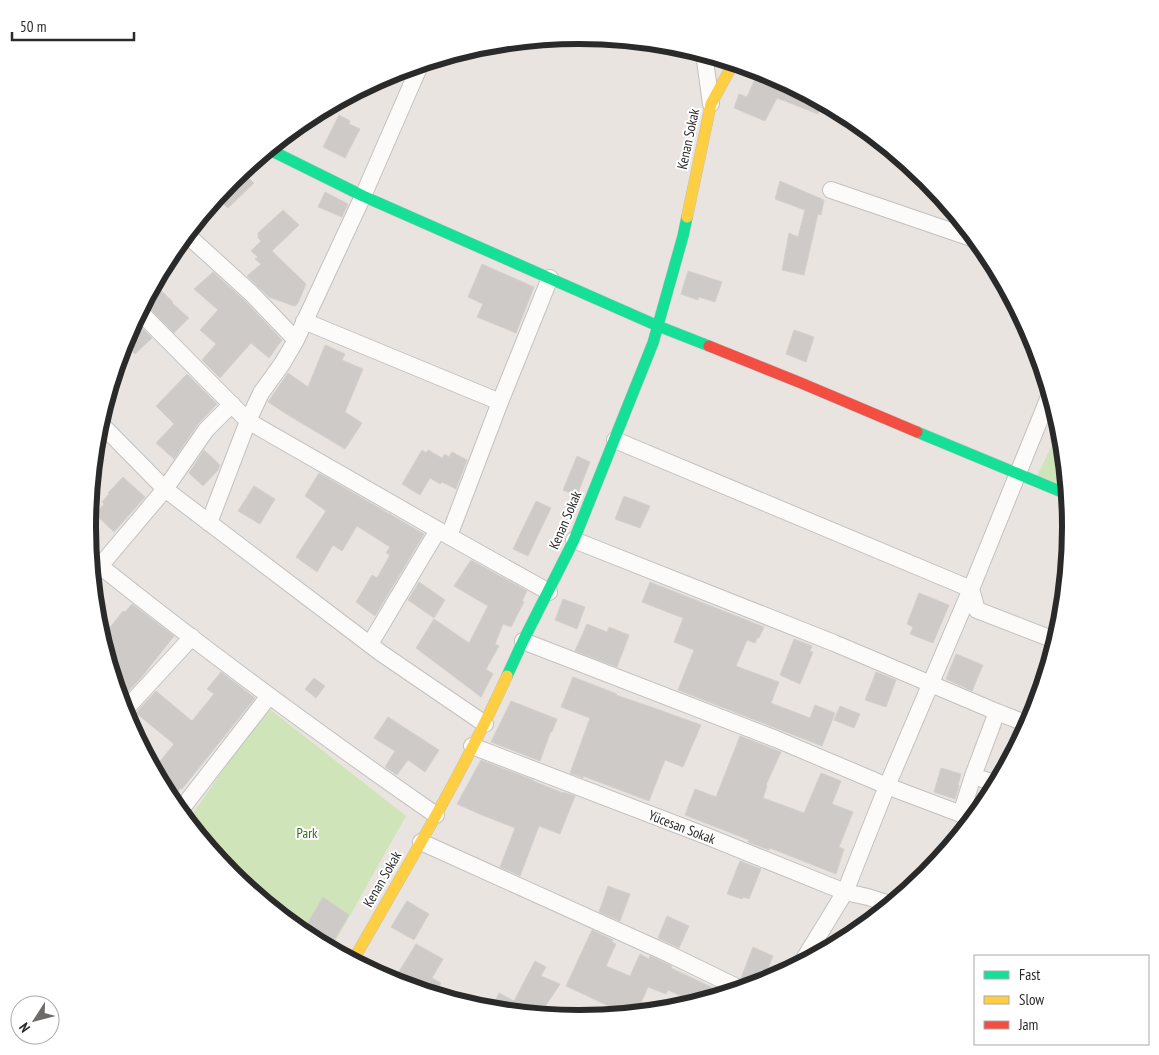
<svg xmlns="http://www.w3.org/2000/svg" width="1159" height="1055" viewBox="0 0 1159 1055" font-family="'PT Sans Narrow',sans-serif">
<rect width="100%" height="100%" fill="#e9e4e0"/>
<path fill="#cfe4b8" d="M1061 427 1063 432 1068 489 1037 476Z
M267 707 406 816 331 949 209 849 187 822Z"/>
<path fill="#cecac7" stroke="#d4d0cc" d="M759 70 768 73 823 102 818 114 777 98 765 121 734 108 739 94 747 97Z
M339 115 350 121 349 124 360 129 345 158 323 147Z
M241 171 254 183 228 208 216 198 231 179Z
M780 181 824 200 821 215 818 214 804 275 782 270 789 233 798 237 805 210 775 199Z
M325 192 348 204 342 217 318 207Z
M283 210 299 225 272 251 306 284 298 303 295 306 291 305 269 297 247 276 261 264 255 259 258 257 251 251 261 241 258 238V233Z
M482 264 534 287 516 333 477 317 483 304 468 297Z
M688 271 722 282 715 302 699 297 698 300 681 294Z
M213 272 244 300 282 340 269 358 251 343 220 378 202 360 216 344 200 330 218 310 194 289Z
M154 284 173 302 172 303 189 318 174 333 144 303Z
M140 326 152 338 135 354 123 343 130 336V335Z
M794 330 814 337 806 362 786 354Z
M325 345 345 354 342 360 363 369 345 412 362 423 345 449 288 415 268 402 288 373 308 387Z
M187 374 217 404 198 424 174 459 156 443 174 424 156 406Z
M204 450 220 465 218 470 203 486 189 473Z
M422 450 426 453 428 450 442 458 445 454 449 457 452 452 467 460 456 489 442 482 440 484 430 478 420 495 402 484Z
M577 456 590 462 577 496 563 490Z
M319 473 424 534 375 616 356 602 372 575 377 578 390 555 386 553 390 547 357 526 342 551 333 545 317 572 296 557 326 511 305 496Z
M123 477 145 497 114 532 95 514 104 504 102 502 109 494 108 493Z
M254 486 275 499 260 524 238 511Z
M624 496 650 506 640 528 615 519Z
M536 501 551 508 528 556 513 549Z
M471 560 527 591 522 601 524 602 511 627 503 624 495 644 499 646 486 669 493 674 481 697 416 648 434 619 469 643 488 606 454 586Z
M419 582 445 600 434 618 408 600Z
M650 582 764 627 759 638H757L755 643 747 640 736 666 779 682 771 703 810 718 815 705 835 713 822 746 678 690 694 650 674 642 683 618 642 602Z
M919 593 949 605 933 643 910 634 913 627 907 624Z
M563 599 585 607 577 629 555 620Z
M132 604 174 636 140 679 122 698 118 694 96 620 108 630 123 611 125 612Z
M587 624 607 632 609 627 629 635 617 667 575 651Z
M794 639 812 646 810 651 813 652 800 684 780 675Z
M956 654 983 665 972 691 946 679Z
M221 672 255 698 182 789 181 788 170 801 153 770 174 744 136 713 156 691 192 721 214 694 207 689Z
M876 672 896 680 886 707 865 700Z
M573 677 617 694 616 695 651 707 701 725 683 767 665 760 649 801 583 776V778L570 773 590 718 561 707Z
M314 678 325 686 316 698 305 689Z
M511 701 557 719 552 732 551 731 540 761 491 742Z
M840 706 860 714 854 728 834 720Z
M388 717 439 750 425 772 408 760 397 775 385 767 395 751 374 738Z
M740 736 781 752 766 785 767 786 763 798 804 813 821 773 841 781 832 804 853 812 839 847 844 849 836 874 770 848 769 850 748 842 749 840 685 815 695 789 716 797Z
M481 760 533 780V781L563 793V792L575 796 560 834 539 826 520 876 500 867 515 828 482 815 457 804Z
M941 768 961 774 958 785 959 786 955 799 934 792Z
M978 793 991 798 966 830 968 821 971 817Z
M740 861 761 869 749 899 743 897 742 899 727 894Z
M608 886 630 894 620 921 599 912Z
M323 897 349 915 332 944 306 926Z
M407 901 429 914 414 940 391 927Z
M667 916 689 926 679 948 658 938Z
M592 930 613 940 612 942 616 944 606 966 630 976 640 954 649 959 650 956 672 966 671 968 728 995 698 1004 668 990 666 994 648 987 636 1014 628 1015 566 986Z
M416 944 443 959 432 978 441 983 434 995 392 983Z
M753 947 773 956 762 984 757 986 741 978Z
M535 961 546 967 541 976 560 984 540 1014 542 1016 491 1011 499 993 514 1001Z"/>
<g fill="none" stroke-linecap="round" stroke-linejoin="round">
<g stroke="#c2c1c1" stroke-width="18">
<path id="street" d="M704 53 711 104
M831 190 977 240
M186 234 251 293 296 340
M139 311 248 421 438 530 549 592
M304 321 500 402
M99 422 165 489 174 496 381 653 485 724
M615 440 971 589 977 610 1057 641
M209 523 248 421 261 393 282 364 296 340 363 196 421 63
M449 536 500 402 550 278
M574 540 834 643 997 712 1030 725
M100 566 165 489 206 430 232 404
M92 575 100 566C209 653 322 736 436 815
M523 641 776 739 887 786 961 814 973 776 998 784
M370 644 438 530
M123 712 192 637
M472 746 704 835 845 892 868 897 893 905
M973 776 997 712
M179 812 269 696
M421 842 669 954 743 990
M801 965 804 959 845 892 887 786 971 589 1051 392"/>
</g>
<g stroke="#c2c1c1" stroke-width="12">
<path id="fast" d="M268 149 363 196 658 326 709 346
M917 432 1069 495
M507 676 523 641 574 540 653 343 683 236 687 217"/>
</g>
<g stroke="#c2c1c1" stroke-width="12">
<path id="slow" d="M687 217 711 104 734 62
M352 962C406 868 462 775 507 676"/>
</g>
<g stroke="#c2c1c1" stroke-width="12">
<path id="jam" d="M709 346 801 383 917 432"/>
</g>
<use href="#street" stroke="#fcfbfa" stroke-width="16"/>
<use href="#fast" stroke="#16e098" stroke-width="11"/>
<use href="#slow" stroke="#ffcf43" stroke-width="11"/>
<use href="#jam" stroke="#f24e42" stroke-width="11"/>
</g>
<g text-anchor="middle" stroke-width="4" stroke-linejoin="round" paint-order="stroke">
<g font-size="14" fill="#2a2a2a" stroke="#fff">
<text transform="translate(688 139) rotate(-78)" y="5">Kenan Sokak</text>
<text transform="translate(565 520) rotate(-67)" y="5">Kenan Sokak</text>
<text transform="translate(682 827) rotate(21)" y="5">Yücesan Sokak</text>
<text transform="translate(382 879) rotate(-60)" y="5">Kenan Sokak</text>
</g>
<g font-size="14" fill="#326919" stroke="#fff">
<text x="307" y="838">Park</text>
</g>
</g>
<path d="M0 0H1159V1055H0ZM96 527a483 483 0 1 1 966 0a483 483 0 1 1-966 0Z" fill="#fff" fill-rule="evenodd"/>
<path fill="none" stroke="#2a2a2a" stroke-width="6" d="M96 527a483 483 0 1 1 966 0a483 483 0 1 1-966 0Z"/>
<rect x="974" y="955" width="175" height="90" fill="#ffffff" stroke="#aaaaaa"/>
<rect x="984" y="971" width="25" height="8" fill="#16e098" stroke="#aaaaaa"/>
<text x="1019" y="980" font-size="15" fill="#2a2a2a">Fast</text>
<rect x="984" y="996" width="25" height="8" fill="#ffcf43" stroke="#aaaaaa"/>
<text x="1019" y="1005" font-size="15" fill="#2a2a2a">Slow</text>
<rect x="984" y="1021" width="25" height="8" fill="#f24e42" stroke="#aaaaaa"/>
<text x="1019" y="1030" font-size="15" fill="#2a2a2a">Jam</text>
<g transform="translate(35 1020) rotate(234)"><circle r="24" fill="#ffffff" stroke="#aaaaaa"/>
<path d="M0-4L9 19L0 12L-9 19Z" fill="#6d6b6a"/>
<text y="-8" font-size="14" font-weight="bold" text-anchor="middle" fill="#2a2a2a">N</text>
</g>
<path d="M12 32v8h122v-8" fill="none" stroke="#2a2a2a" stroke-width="2.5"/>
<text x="20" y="32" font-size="15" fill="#2a2a2a" stroke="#ffffff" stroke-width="4" paint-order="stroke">50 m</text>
</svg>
